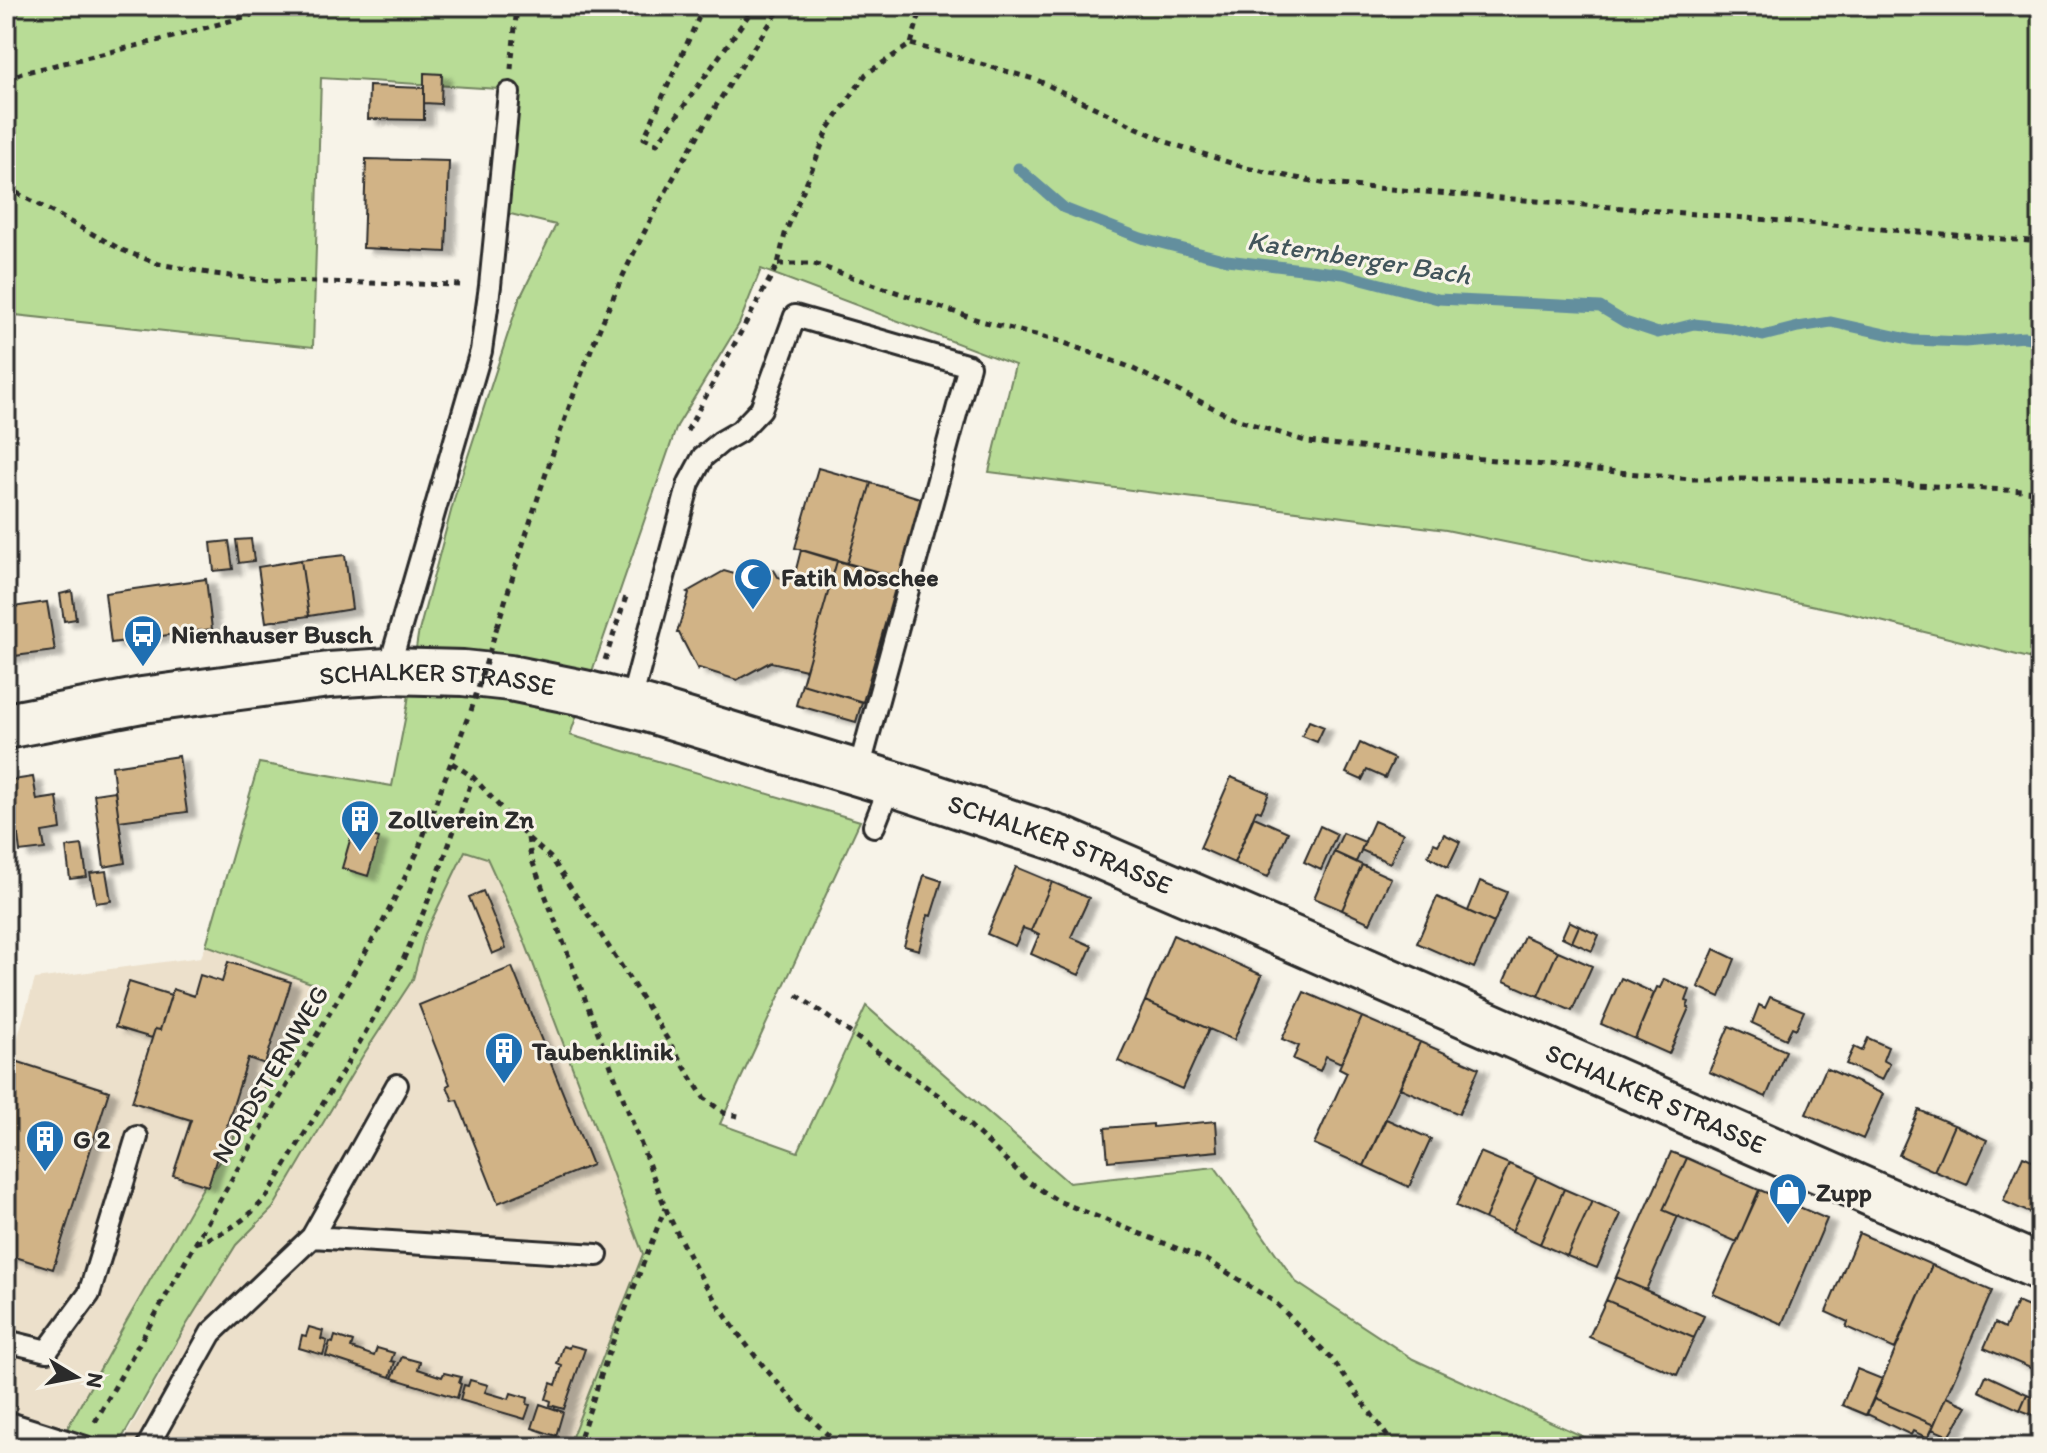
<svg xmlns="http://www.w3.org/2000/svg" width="2047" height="1453" viewBox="0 0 2047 1453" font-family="Itim,sans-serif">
<defs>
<filter id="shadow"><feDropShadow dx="9" dy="5" stdDeviation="2" flood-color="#0004"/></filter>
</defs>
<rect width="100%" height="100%" fill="#f7f3e8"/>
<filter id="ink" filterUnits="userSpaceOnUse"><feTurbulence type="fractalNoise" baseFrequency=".0125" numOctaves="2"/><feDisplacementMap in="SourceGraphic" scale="16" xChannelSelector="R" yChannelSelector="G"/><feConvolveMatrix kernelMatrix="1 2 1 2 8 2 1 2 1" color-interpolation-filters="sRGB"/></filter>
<g filter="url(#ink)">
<path fill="#ece0cb" d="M465 851 487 858 523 937 643 1254 568 1447H120L162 1372 187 1324 236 1245 273 1208 362 1057 413 979 425 934Z
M206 945 325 987 201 1191 56 1447H6V1048L14 1050 35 979 201 957Z"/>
<path fill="#b8dc96" stroke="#728460" stroke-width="2" d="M6 6H2041V661L1840 611 1446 530 989 472 1015 365 761 269 739 324 677 426 570 735 860 821 720 1124 798 1152 866 1006 1069 1183 1215 1167 1296 1282 1413 1359 1606 1447H568L643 1254 523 937 487 858 465 851 425 934 413 979 362 1057 273 1208 236 1245 187 1324 117 1447H57L125 1324 201 1191 325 988 206 945 259 763 392 786 406 714 418 635 455 496 519 300 556 225 502 212 515 90 321 78 313 347 6 314Z"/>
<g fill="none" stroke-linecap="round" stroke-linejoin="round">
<path stroke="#638f9e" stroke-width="11" d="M1018 168 1064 208 1141 238 1227 260 1343 274 1438 299 1600 307 1625 322 1658 333 1694 324 1730 328 1763 336 1798 327 1831 322 1913 340 1965 342 2024 337 2041 340"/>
</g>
<path fill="#d1b386" stroke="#2b2b2b" stroke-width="2" filter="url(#shadow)" d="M424 73 442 74 441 104 424 103Z
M369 86 424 88V120L368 119Z
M366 159 449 161 446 252 363 248Z
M818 468 871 483 847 563 795 548Z
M871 483 923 499 900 578 847 563Z
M251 539 254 561 239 563 236 540Z
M229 541 233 569 214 571 211 543Z
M801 550 837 561 806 670 771 662 772 661 737 680 699 668 698 670 679 633H677L689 593 687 592 724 571 738 575 742 561 774 570 778 577 793 581Z
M345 555 352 609 309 616 301 560Z
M301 560 309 616 266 622 258 567Z
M837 561 898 578 863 702 802 684Z
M206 579 212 629 111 643 105 593Z
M72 591 76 619 64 621 60 594Z
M47 602 55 651 6 657V608Z
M802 684 862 702 856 722 796 705Z
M1309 721 1324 727 1317 742 1302 736Z
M1360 743 1394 759 1385 778 1367 770 1362 780 1346 773Z
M179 756 187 812 119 821 112 766Z
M33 777 37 800 57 797 61 829 42 832 45 849 20 852 18 835 7 837 6 781Z
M1231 777 1269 793 1261 812 1256 810 1234 863 1200 848Z
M115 791 125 863 104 867 94 794Z
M1254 817 1288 832 1268 877 1234 863Z
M1374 821 1403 833 1390 863 1361 850Z
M1320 826 1337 834 1321 870 1304 862Z
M353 830 379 838 368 876 342 868Z
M1343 833 1365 842 1356 862 1334 852Z
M1444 834 1460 842 1448 867 1428 856 1434 843 1438 845Z
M82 845 87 877 70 879 66 847Z
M1334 852 1362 865 1342 910 1314 898Z
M1362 865 1391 878 1370 923 1342 910Z
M1016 867 1052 882 1031 931 1023 928 1015 946 987 934Z
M106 871 111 901 96 903 90 873Z
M924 875 942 881 931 916 928 915 919 950 904 946Z
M1480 881 1507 892 1494 923 1468 911Z
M1052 882 1089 898 1071 937 1092 946 1079 975 1031 954 1039 935 1031 931Z
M483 891 506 948 492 954 469 897Z
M1437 897 1494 923 1474 968 1417 943Z
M1569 921 1579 926 1572 942 1562 937Z
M1579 926 1599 935 1592 951 1572 942Z
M1173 935 1262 975 1234 1040 1145 1001Z
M1524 936 1558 951 1538 996 1504 981Z
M1714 949 1735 959 1720 997 1698 987Z
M1558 951 1592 966 1572 1011 1538 996Z
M228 962 291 982 265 1064 248 1058 208 1186 173 1175 191 1120 132 1102 155 1029 160 1030 173 989 194 996 200 975 222 982Z
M512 967 592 1165 498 1203 457 1100 453 1101 447 1086 450 1084 419 1005Z
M1621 978 1654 993 1635 1039 1601 1024Z
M1664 979 1690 990 1686 1001 1689 1002 1687 1007 1689 1008 1669 1054 1635 1039 1657 987 1660 988Z
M129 982 171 995 160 1030 155 1029 152 1038 115 1027Z
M1304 992 1362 1017 1341 1063 1326 1056 1320 1071 1293 1059 1299 1046 1282 1039Z
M1770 997 1804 1011 1796 1029 1792 1027 1786 1039 1752 1023 1759 1005 1765 1008Z
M1145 1001 1209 1029 1182 1089 1118 1061Z
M1362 1017 1420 1042 1364 1166 1314 1144 1347 1072 1339 1068Z
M1729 1026 1786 1051 1766 1097 1709 1072Z
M1868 1038 1888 1047 1883 1060 1890 1064 1882 1080 1846 1064 1854 1047 1862 1051Z
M1420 1042 1479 1068 1459 1114 1400 1088Z
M6 1058 109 1091 53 1269 6 1254Z
M1826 1068 1883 1094 1863 1139 1806 1114Z
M1919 1110 1954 1125 1934 1171 1899 1155Z
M1386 1119 1431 1139 1409 1187 1364 1166Z
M1216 1121 1218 1151 1108 1161 1105 1128 1153 1124V1127Z
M1954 1125 1987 1140 1967 1185 1934 1171Z
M1480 1152 1509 1164 1485 1219 1456 1206Z
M1671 1152 1687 1158 1663 1210 1678 1216 1646 1290 1616 1277Z
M2023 1156 2041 1164V1206L2037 1216 2003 1201Z
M1687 1158 1759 1190 1737 1242 1663 1210Z
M1509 1164 1537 1176 1512 1231 1485 1219Z
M1537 1176 1564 1189 1540 1244 1512 1231Z
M1564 1189 1592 1201 1567 1256 1540 1244Z
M1760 1190 1827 1219 1782 1324 1713 1294Z
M1592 1201 1621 1214 1597 1268 1567 1256Z
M1859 1233 1932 1265 1895 1349 1846 1327 1848 1322 1826 1312Z
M1932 1265 1992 1291 1934 1425 1874 1399Z
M1616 1277 1704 1316 1694 1338 1606 1300Z
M1606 1300 1694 1338 1677 1375 1589 1337Z
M2017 1302 2041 1312V1361L2037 1371 1984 1348 1995 1323 2005 1328Z
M309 1327 323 1331 321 1339 327 1341 323 1355 299 1348 302 1335 306 1336Z
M335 1336 353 1342 351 1348 374 1356 377 1348 394 1353 391 1361 395 1362 390 1377 326 1356 330 1342 333 1343Z
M570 1345 585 1349 564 1409 550 1405 551 1401 546 1399 551 1383 556 1385 562 1366 557 1364 563 1346 569 1348Z
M402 1357 420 1362 418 1369 442 1377 444 1373 461 1377 459 1383 461 1384 457 1398 392 1378Z
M1857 1369 1882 1379 1866 1415 1842 1405Z
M1986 1375 2027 1394 2020 1410 1979 1391Z
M470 1380 488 1385 485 1392 509 1399 511 1393 528 1398 527 1404 530 1405 525 1419 460 1400 464 1385 468 1386Z
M2027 1394 2041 1400V1418L2020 1410Z
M1946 1397 1967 1406 1949 1436 1932 1429Z
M1874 1399 1934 1425 1928 1438 1913 1431 1911 1435 1867 1414Z
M540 1404 563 1412 556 1436 532 1428Z"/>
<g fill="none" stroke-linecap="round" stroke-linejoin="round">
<g stroke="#2b2b2b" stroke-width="26">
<path id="service" d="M388 671 481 351 490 286 509 93
M630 705 689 483 703 457 721 442 740 431 761 409 795 316 969 366 858 773
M874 826 891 783
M312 1237 597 1255
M6 1341 47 1351 89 1294 137 1137
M6 1422 85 1447
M147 1447 211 1333 312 1237 397 1085"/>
</g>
<g stroke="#2b2b2b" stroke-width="50">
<g id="tertiary">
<path id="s1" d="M6 726 142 700 329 675 388 671 463 673 510 678 584 693 647 709 891 783 1060 839 1300 942 2041 1268"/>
</g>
</g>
<path stroke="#2b2b2b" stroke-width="5" stroke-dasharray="6 6" stroke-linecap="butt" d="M704 6 644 138 657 144 755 6
M911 44 1037 80 1167 142 1246 168 1327 184 2041 242
M511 69 517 6
M6 80 22 73 169 38 283 6
M6 187 122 250 159 264 214 274 269 281 461 285
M778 264H814L981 321 1059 341 1127 366 1236 419 1308 442 1690 479H1809L2041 492
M687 431 778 264 785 234 829 128 866 74 911 44 922 6
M497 627C527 531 557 433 595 340 643 221 709 111 782 6
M605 660 626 597
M452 763 473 777 528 838 552 859 631 981 704 1098 724 1113 743 1117
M528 838 531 858 665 1207C706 1300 766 1379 841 1447
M797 995 938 1095 1029 1182 1058 1201 1209 1261 1275 1302 1332 1359 1395 1447
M196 1243C228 1232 246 1221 268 1195 310 1122 357 1053 395 977 426 913 449 844 473 777
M95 1422 233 1177 381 926 417 853 469 714
M577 1447 610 1349 665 1208"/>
<use href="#service" stroke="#f7f3e8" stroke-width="20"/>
<use href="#tertiary" stroke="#f7f3e8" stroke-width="44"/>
<path stroke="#2b2b2b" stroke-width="5" stroke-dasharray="6 6" stroke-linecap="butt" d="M471 711 497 627"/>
</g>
</g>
<defs>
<g id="mosque-pin" transform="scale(2)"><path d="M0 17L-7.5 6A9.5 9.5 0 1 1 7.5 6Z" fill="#1f6fb2" stroke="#f7f3e8"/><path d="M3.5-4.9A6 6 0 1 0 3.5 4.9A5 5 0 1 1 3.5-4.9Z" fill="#fff"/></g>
<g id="bus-pin" transform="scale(2)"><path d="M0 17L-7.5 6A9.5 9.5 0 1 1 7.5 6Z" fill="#1f6fb2" stroke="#f7f3e8"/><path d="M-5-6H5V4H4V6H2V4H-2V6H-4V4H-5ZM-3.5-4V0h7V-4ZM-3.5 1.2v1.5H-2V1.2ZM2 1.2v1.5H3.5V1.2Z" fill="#fff"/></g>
<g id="building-pin" transform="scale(2)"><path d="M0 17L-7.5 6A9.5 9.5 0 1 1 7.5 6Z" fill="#1f6fb2" stroke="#f7f3e8"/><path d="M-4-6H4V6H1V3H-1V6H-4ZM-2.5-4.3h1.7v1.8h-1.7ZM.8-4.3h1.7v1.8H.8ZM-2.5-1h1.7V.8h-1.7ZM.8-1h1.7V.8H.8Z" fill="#fff"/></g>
<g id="shop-pin" transform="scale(2)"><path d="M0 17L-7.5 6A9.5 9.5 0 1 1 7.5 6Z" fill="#1f6fb2" stroke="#f7f3e8"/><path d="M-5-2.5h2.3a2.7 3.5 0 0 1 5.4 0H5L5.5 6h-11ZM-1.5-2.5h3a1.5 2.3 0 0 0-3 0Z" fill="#fff"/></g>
</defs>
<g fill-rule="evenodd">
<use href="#mosque-pin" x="753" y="577"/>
<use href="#bus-pin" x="143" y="634"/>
<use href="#building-pin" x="360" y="819"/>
<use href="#building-pin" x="504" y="1051"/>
<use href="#building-pin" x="45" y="1139"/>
<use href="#shop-pin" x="1788" y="1192"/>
</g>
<g text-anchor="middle" stroke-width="6" stroke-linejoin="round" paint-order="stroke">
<g font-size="26" font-weight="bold" fill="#2b2b2b" stroke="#f7f3e8" text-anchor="start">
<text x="781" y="586">Fatih Moschee</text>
<text x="171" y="643">Nienhauser Busch</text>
<text x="388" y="828">Zollverein Zn</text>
<text x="532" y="1060">Taubenklinik</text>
<text x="73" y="1148">G 2</text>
<text x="1816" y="1201">Zupp</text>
</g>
<g font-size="26" fill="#2b2b2b" stroke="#f7f3e8">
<text dy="9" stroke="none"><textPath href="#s1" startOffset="436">SCHALKER STRASSE</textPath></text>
<text dy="9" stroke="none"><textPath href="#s1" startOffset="1084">SCHALKER STRASSE</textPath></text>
<text transform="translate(270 1074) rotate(-59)" y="9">NORDSTERNWEG</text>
<text dy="9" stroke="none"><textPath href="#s1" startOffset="1732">SCHALKER STRASSE</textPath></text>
</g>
<g font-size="28" font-style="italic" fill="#42555b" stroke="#f7f3e8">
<text transform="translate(1359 257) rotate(9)" y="10">Katernberger Bach</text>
</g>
</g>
<rect width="2047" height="1453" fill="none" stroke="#f7f3e8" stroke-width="32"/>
<rect x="16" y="16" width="2015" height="1421" fill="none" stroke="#2b2b2b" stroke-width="3" filter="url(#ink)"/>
<g transform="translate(76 1377) rotate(100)" stroke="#f7f3e8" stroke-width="6" paint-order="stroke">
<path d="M0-6L14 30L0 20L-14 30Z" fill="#2b2b2b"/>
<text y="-12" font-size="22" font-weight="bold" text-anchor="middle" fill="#2b2b2b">N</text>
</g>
</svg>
